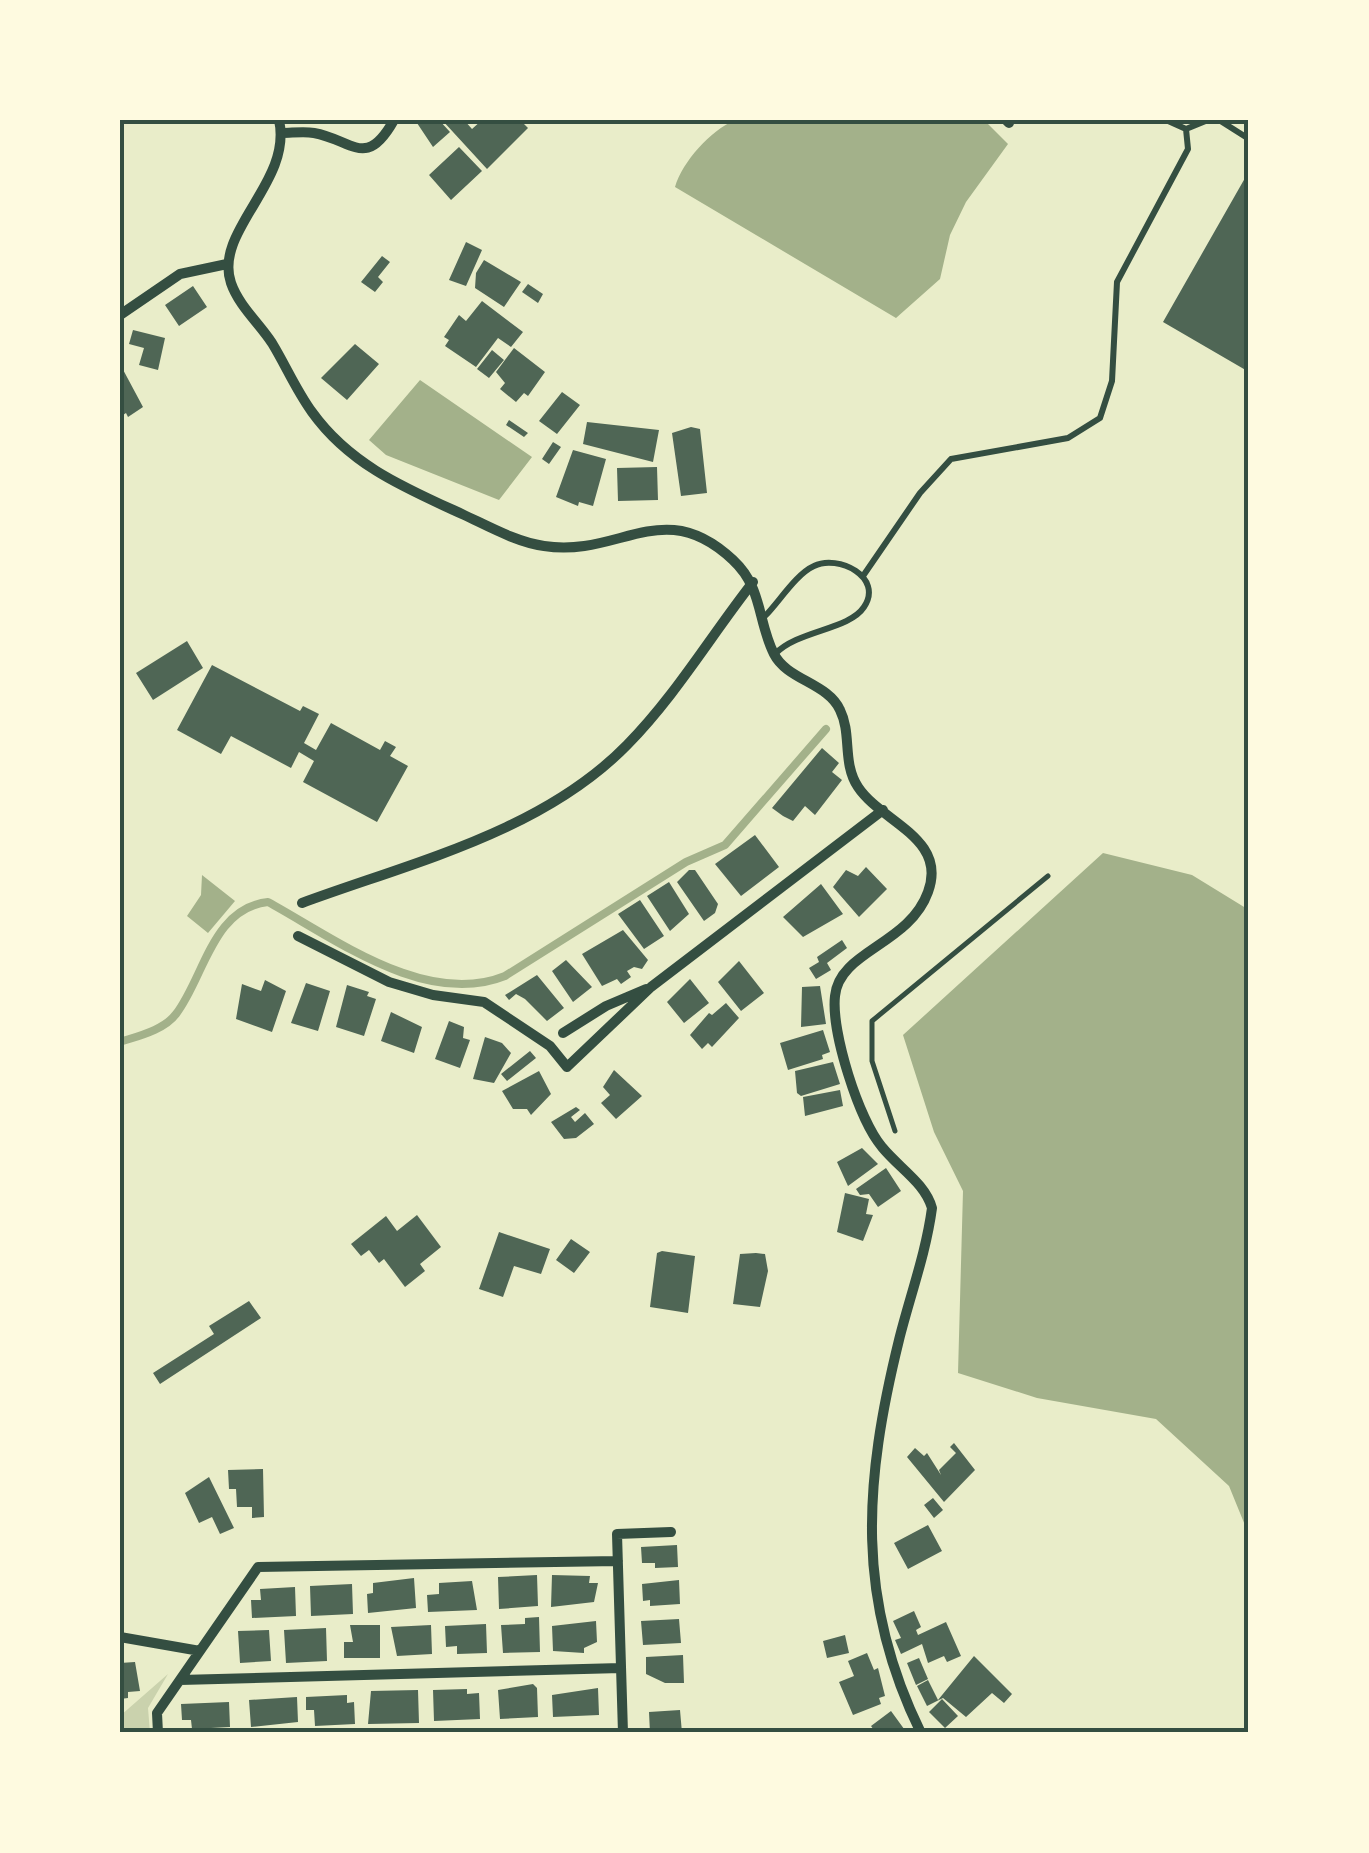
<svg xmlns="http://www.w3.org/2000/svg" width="1369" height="1853" viewBox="0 0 1369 1853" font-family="Barlow,sans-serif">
<rect width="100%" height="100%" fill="#e9edc9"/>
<path fill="#cad2ad" d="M168 1674 148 1708 150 1733H120V1716Z"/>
<path fill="#a3b18a" d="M735 120H984L1008 144 966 202 950 235 940 279 896 318 675 187C683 161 710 131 735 120Z
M420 380 532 457 499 500 386 455 369 440Z
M1103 853 1192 875 1249 910V1535L1229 1486 1156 1419 1037 1398 958 1373 963 1191 934 1132 903 1035Z
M202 875 235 901 208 933 187 916 201 895Z"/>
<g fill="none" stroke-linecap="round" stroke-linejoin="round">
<path stroke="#a3b18a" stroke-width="8" d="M120 1042C138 1036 164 1030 176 1014 204 978 212 908 268 902 334 938 426 1008 505 976L686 862 725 845 826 729"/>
</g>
<path fill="#4f6655" d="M415 120H439L450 132 433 147Z
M442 120H464L472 129 482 120H520L528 128 487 169Z
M459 147 482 171 451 200 429 175Z
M1249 171V372L1163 322Z
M466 242 482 250 466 286 449 280Z
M382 256 390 262 378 277 383 282 375 292 361 282Z
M484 260 521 282 504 307 475 288 476 273Z
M528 284 543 294 538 303 522 292Z
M193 286 207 307 179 326 165 305Z
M482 301 523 332 511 347 498 338 476 367 445 346 449 340 444 337 459 315 466 321Z
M133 330 165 338 158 370 139 365 144 348 129 344Z
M355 344 379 364 347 400 321 378Z
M514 348 545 372 528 396 524 393 516 402 500 389 505 383 496 372Z
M492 350 504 360 489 378 477 369Z
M120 364 143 407 128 417 126 413 120 417Z
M562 392 580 405 557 434 539 421Z
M509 420 528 433 524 437 506 425Z
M587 422 659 430 653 462 583 444Z
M691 427 700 429 707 493 681 496 672 433Z
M553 442 561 447 549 464 542 459Z
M573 450 606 459 593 506 579 502 578 506 556 497Z
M657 467 658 500 618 501 617 468Z
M187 641 203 668 153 700 136 673Z
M212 665 300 711 303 706 319 714 304 743 316 750 331 723 380 750 385 741 396 747 390 756 408 766 377 822 303 782 314 761 299 752 291 768 231 736 221 754 177 730Z
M822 748 839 763 832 772 842 780 815 815 805 806 793 821 783 816 772 808Z
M755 835 779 867 741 896 715 864Z
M866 867 887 889 859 917 833 887 846 870 858 876Z
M689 870H695L718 904 715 913 704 921 677 882Z
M669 882 689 914 670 931 647 896Z
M821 884 843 914 803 937 783 917Z
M640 900 664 936 644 949 618 914Z
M623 930 648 960 642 969 634 967 627 971 631 977 621 984 617 979 602 986 582 954Z
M842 940 847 948 827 963 831 970 816 979 809 968 819 962 817 957Z
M566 960 592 987 573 1002 552 971Z
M739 961 764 993 741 1011 718 982Z
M537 975 564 1008 547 1021 525 999 516 994 509 1000 505 995Z
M690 979 709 1003 684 1023 667 1002Z
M265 980 286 991 272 1032 236 1019 242 984 261 991Z
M306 983 330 991 318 1031 291 1023Z
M347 985 369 992 367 996 376 999 364 1036 336 1027Z
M820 986 826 1024 801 1027 802 987Z
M726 1003 739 1018 712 1047 708 1043 702 1049 690 1035 709 1013 712 1015Z
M391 1012 422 1027 414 1053 381 1041Z
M449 1021 464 1027 463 1038 470 1040 460 1068 435 1059Z
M823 1030 830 1052 822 1055 823 1059 788 1070 780 1043Z
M485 1037 502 1043 511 1053 494 1083 473 1079Z
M530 1051 536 1058 507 1081 501 1074Z
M833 1062 840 1084 801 1096 797 1093 795 1071Z
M614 1070 642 1096 616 1119 601 1103 610 1095 603 1087Z
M539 1071 551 1094 531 1115 527 1109H513L502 1091Z
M840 1090 843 1106 805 1116 803 1097Z
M576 1107 580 1110 571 1117 575 1122 585 1113 594 1124 576 1138 564 1139 551 1122Z
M862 1148 878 1164 848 1186 837 1162Z
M886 1168 901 1191 878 1207 869 1194 860 1195 856 1189Z
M845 1193 869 1199 866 1214 873 1215 863 1241 837 1232Z
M417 1215 441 1247 420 1264 425 1271 405 1287 384 1259 379 1263 369 1250 361 1256 351 1244 386 1216 397 1231Z
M499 1232 550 1249 541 1274 514 1266 503 1297 479 1289Z
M571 1239 590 1252 574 1273 556 1260Z
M662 1251 695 1256 688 1313 650 1307 657 1253Z
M756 1253 765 1254 768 1271 760 1307 733 1304 740 1254Z
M249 1301 261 1318 160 1384 153 1373 214 1334 209 1326Z
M954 1443 975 1470 944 1502 907 1457 915 1448 924 1456 927 1453 941 1475 939 1470 956 1453 950 1447Z
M263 1469 264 1517 252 1518V1507H237L236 1489H229L228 1470Z
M209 1477 234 1528 220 1534 212 1517 199 1523 185 1493Z
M933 1498 943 1510 934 1518 924 1505Z
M928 1525 942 1551 908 1569 894 1543Z
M677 1545 678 1567 655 1568V1563H642L641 1547Z
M537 1575 538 1606 499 1609 498 1577Z
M552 1575 590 1576 589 1583H598L594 1602 551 1607Z
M414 1578 416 1608 368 1613 367 1594 373 1593V1583Z
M679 1580 680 1604 650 1606V1600L643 1601 642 1584Z
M472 1581 477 1610 428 1612 427 1595 439 1594V1583Z
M352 1584 353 1614 311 1616 310 1586Z
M295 1587 296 1616 252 1618 251 1600H261L260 1589Z
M914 1611 921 1627 916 1630 918 1635 946 1622 961 1656 947 1662 944 1656 928 1663 922 1644 901 1654 895 1640 901 1638 893 1621Z
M539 1617 540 1652 503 1653 501 1625 525 1624V1618Z
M679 1619 681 1643 643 1645 641 1621Z
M596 1621 597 1642 584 1648V1653L553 1651 552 1626Z
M486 1624 487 1653 457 1654V1646L446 1647 445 1626Z
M350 1625H380V1658H344V1642H353Z
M431 1625 432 1654 397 1656 391 1627Z
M326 1628 327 1661 286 1663 284 1630Z
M269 1630 271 1661 240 1663 238 1631Z
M845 1635 849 1653 827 1658 823 1641Z
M867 1653 874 1670 878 1668 885 1696 879 1698 881 1704 853 1715 839 1682 854 1676 848 1661Z
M683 1655 684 1683H665L646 1674V1657Z
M974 1656 1012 1694 1004 1703 992 1693 966 1717 943 1698 927 1706 917 1686 928 1680 938 1700Z
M919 1658 928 1679 916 1685 907 1663Z
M135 1662 140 1691 128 1692V1698L120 1699V1663Z
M533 1684 537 1688 538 1717 500 1719 498 1690Z
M598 1688 599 1715 553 1717 552 1695Z
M467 1689V1694L479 1693 480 1719 434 1721 433 1690Z
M418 1690 419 1723 368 1724 371 1691Z
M347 1695V1703L354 1702 355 1724 315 1726 314 1710H306V1697Z
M297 1697 298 1722 251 1727 249 1700Z
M942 1699 958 1716 945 1728 929 1712Z
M229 1702 230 1727 192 1729 191 1720H182L181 1704Z
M680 1710 682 1733H650L649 1712Z
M891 1711 907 1733H876L871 1726Z"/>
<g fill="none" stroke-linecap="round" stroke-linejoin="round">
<path stroke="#344e41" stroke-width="5" d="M895 1131 872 1061V1021L1048 876"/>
<path stroke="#344e41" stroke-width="6" d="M1166 120 1186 129 1208 120
M1219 120 1249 139
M863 576 920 493 951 459 1068 438 1100 418 1112 381 1117 282 1188 149 1186 129
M765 616C779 602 796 574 814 566 838 554 884 577 864 607 849 630 798 630 775 654"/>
<path stroke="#344e41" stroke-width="10" d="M279 120C293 182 213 231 231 283 239 306 259 323 272 343 286 366 296 390 312 412 350 465 405 488 462 514 488 526 516 542 544 546 620 558 663 494 733 560 763 588 757 620 774 654 787 680 828 683 840 710 852 734 842 763 858 787 881 822 948 838 928 892 909 945 839 951 835 996 831 1032 859 1120 882 1147 899 1168 925 1183 932 1208 926 1253 910 1296 899 1340 864 1482 855 1599 921 1733
M1006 120 1009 123
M282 133C292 133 304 131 314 133 353 140 366 170 394 120
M120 315 180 274 227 264
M302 903C413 862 542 832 627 745 676 695 710 637 753 582
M298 936 389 982 433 995 484 1002 550 1046 567 1067 651 987 883 810
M563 1033 606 1006 646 989
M120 1637 200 1651
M180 1680 621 1668
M158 1733 157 1713 258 1567 618 1561
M623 1733 617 1534 671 1532"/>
</g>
<rect width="1369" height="1853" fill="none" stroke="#fefae0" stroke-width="245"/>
<rect x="122" y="122" width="1124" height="1608" fill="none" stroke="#344e41" stroke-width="4"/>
</svg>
